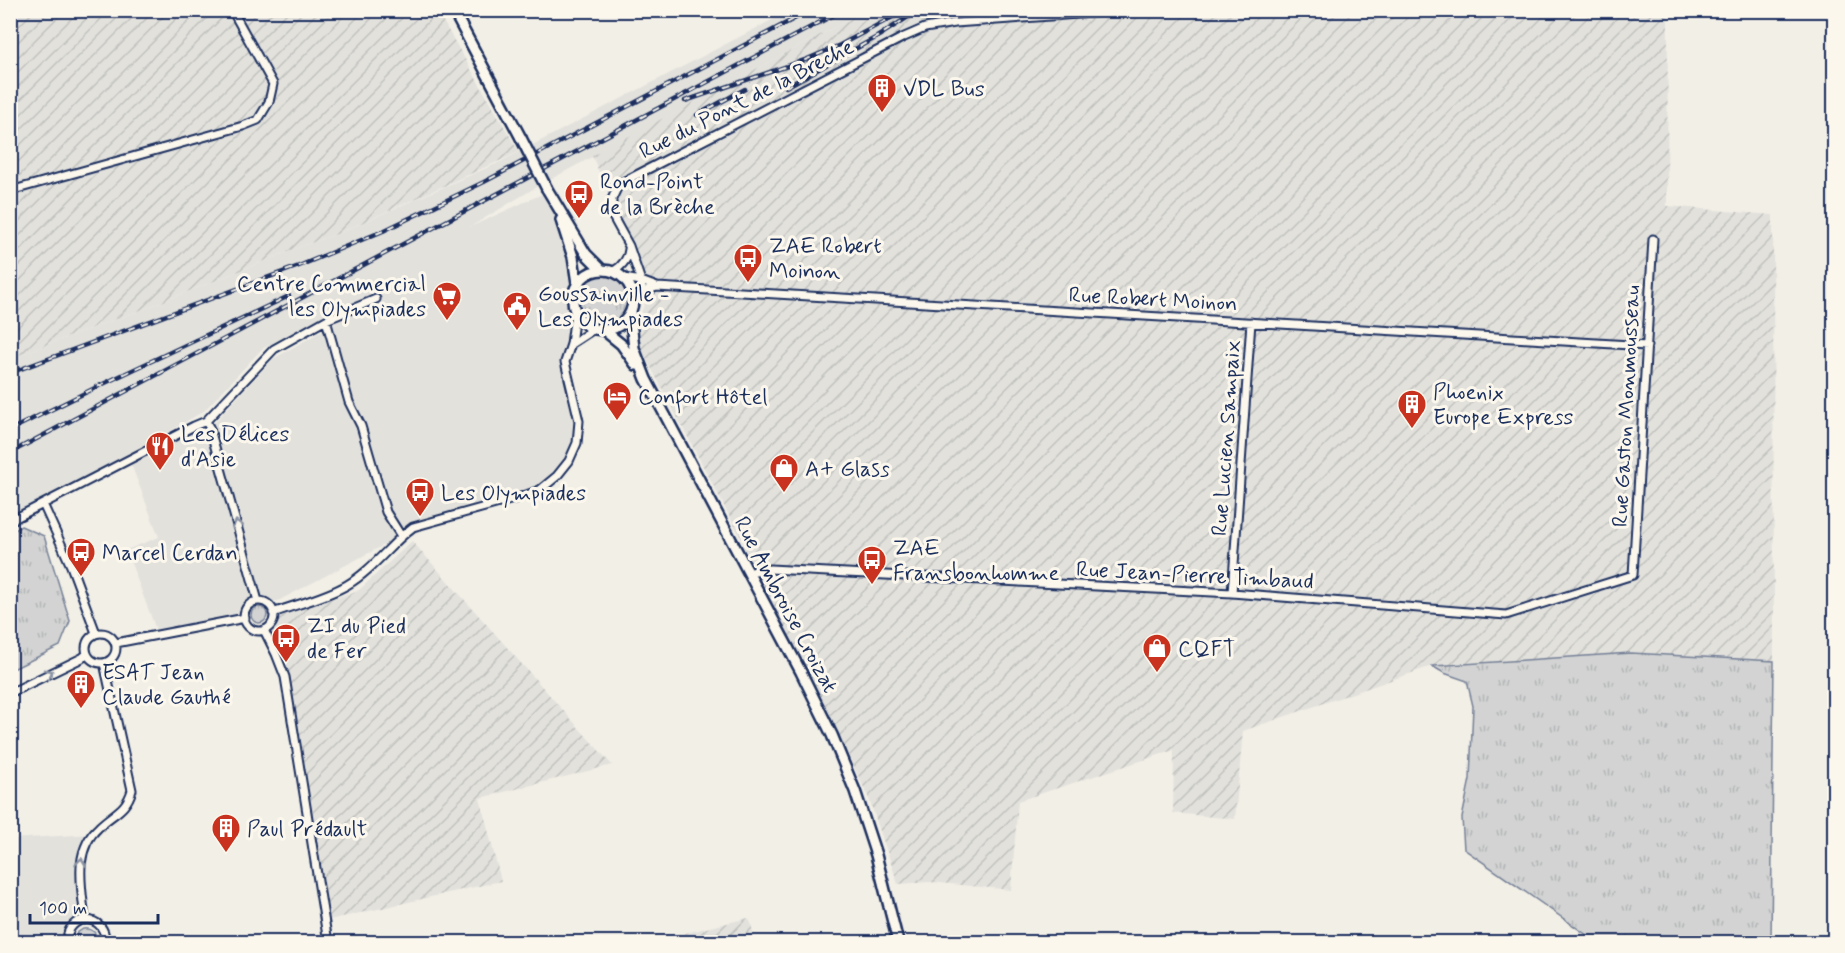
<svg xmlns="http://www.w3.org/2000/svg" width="1845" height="953" viewBox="0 0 1845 953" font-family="Mynerve,sans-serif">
<defs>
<pattern id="industrial-furrows" width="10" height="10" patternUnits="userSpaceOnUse" patternTransform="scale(1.5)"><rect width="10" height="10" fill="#e2e1dc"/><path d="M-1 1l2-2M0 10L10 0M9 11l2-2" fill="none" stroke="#c1c1bf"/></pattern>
<pattern id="grass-tufts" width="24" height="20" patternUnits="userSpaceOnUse" patternTransform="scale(1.5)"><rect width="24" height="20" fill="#d2d3d2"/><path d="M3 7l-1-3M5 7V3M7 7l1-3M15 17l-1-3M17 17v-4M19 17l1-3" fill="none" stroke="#b4b5b7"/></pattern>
</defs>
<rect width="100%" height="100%" fill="#f2efe6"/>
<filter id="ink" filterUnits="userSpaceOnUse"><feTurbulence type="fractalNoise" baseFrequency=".0167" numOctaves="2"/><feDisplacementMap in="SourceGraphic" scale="12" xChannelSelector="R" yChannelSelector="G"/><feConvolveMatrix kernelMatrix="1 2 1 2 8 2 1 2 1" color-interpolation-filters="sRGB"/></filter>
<g filter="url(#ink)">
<path fill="#e2e1dc" d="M789 11H865L538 186 470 227 549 191 555 203 577 283 573 303 575 313 565 362 579 421 569 461 540 490 413 527 401 536 278 601 253 602 246 609 245 618 158 635 126 550 159 537 131 464 215 422 273 359 339 321 335 309 262 349 204 411 170 431 11 516V358L149 307 305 245 337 234 500 162Z
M92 834 83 850 85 920 73 924 67 942H11V839Z"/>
<path fill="url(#industrial-furrows)" d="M11 11H437L519 152 337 234 305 245 149 307 11 358Z
M865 11H1668L1667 206 1773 215 1774 661 1631 653 1432 666 1243 731 1235 819 1173 813 1174 750 1018 801 1011 890 930 882 898 884 869 799 849 756 753 569 740 536 639 345 642 310 645 303V277L592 156Z
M412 541 612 765 480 798 501 881 325 921 285 677 264 630 271 626 275 618 359 590Z
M748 918 751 923 755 942H648Z"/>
<path fill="url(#grass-tufts)" stroke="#768198" stroke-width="1.5" d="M578 299a26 26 0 1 1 52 0a26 26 0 1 1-52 0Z
M21 526 44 536 70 621 60 646 11 670V533Z
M251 615a8 8 0 1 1 16 0a8 8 0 1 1-16 0Z
M1631 653 1774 661 1771 942H1597L1464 849 1462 818 1470 779 1473 706 1467 681 1444 673 1432 666Z
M83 929C92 928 98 933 97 942H75L77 933Z"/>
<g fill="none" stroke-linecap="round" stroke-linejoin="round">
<g stroke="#1b2f5e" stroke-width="11">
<path id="street" d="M10 191 243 126 258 120 269 102 273 84 232 10
M614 271C622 266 628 260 629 249
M624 278 641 281 657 287 1647 346
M642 292 641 281 629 246 612 215V199L619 184 902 38 925 28 955 23 1134 10
M634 300 642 292 657 287
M326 320 349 402 361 426 386 512 401 536
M571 344 594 329
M206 421 210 429 258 601
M43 504 71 566 96 633
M10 521 194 426 206 421 274 349 326 320 376 299
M749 573 755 571 770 569 1232 593 1506 615 1633 575 1653 239
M1232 593 1251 322
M244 616a15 15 0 1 1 30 0a15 15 0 1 1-30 0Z
M273 613C297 604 325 598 347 585 373 570 390 544 413 527L521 497 540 490 557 476 569 461 577 443 579 421 565 362 571 344 575 313
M264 630 276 654 285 677 328 942
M86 648a15 15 0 1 1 30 0a15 15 0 1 1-30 0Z
M116 643 245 618
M10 693 82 658 87 654
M85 920C82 888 72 851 99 827 113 813 126 811 132 790L104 663
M67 942C66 912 107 913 105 942"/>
</g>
<g stroke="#1b2f5e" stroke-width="14">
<path id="secondary" d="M453 10 521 138
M547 189 586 254 601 269
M561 220 573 257 577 283
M573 300a30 30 0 1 1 60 0a30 30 0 1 1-60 0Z
M630 313 634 348 646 379 801 672 832 735 855 791 876 855 898 942
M605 331 621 344 636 365"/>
</g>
<use href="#street" stroke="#fbf7ec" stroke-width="7"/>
<use href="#secondary" stroke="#fbf7ec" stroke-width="9"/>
<g stroke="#1b2f5e" stroke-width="4.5">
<path id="rail" d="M786 87 877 37 919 10
M685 101 805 60 840 45 906 10
M697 115 745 89
M10 373 299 266 383 231 484 182 811 10
M10 430 103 384 289 296
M10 453 843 10"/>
</g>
<use href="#rail" stroke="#fbf7ec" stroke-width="2" stroke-dasharray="7" stroke-linecap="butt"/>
<g stroke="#1b2f5e" stroke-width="14" stroke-linecap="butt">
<path id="secondary-bridge" d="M521 138 547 189"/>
</g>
<use href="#secondary-bridge" stroke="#fbf7ec" stroke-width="9"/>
</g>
<defs><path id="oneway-chevron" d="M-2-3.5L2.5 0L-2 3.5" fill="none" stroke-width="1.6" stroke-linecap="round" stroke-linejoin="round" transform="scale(1.5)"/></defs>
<g stroke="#8b93a5">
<use href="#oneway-chevron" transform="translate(237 524) rotate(-105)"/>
<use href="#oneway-chevron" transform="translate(49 673) rotate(-27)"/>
<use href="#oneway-chevron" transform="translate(81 862) rotate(-83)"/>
</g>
</g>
<defs>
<g id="building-pin" transform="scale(1.5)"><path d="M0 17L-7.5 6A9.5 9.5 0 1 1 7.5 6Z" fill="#c8321e" stroke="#fbf7ec"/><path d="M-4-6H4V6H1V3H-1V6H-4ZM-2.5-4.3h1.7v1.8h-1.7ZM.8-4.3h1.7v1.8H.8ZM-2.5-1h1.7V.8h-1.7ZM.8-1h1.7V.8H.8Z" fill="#fff"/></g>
<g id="bus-pin" transform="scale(1.5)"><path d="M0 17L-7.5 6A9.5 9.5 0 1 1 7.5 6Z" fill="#c8321e" stroke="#fbf7ec"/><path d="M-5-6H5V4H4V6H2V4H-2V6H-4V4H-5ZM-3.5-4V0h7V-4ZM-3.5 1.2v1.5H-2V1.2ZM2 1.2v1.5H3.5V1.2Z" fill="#fff"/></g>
<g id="supermarket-pin" transform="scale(1.5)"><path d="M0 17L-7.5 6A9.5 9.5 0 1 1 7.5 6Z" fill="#c8321e" stroke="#fbf7ec"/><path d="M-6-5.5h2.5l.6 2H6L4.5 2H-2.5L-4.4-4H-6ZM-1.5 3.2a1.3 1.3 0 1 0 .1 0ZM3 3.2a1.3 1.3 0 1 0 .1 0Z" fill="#fff"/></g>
<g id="civic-pin" transform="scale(1.5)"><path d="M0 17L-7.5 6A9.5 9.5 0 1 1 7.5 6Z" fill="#c8321e" stroke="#fbf7ec"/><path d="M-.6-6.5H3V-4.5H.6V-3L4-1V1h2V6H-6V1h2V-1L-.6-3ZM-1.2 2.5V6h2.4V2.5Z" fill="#fff"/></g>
<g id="hotel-pin" transform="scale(1.5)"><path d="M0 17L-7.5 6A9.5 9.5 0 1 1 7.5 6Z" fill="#c8321e" stroke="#fbf7ec"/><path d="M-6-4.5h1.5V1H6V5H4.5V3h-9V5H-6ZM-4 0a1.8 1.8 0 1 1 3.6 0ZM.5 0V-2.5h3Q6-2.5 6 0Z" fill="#fff"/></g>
<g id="restaurant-pin" transform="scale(1.5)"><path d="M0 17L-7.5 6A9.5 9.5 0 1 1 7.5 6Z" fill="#c8321e" stroke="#fbf7ec"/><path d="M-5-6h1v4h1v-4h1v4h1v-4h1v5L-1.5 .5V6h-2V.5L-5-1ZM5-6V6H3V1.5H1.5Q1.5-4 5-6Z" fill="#fff"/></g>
<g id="shop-pin" transform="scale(1.5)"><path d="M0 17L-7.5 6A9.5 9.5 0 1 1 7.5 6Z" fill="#c8321e" stroke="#fbf7ec"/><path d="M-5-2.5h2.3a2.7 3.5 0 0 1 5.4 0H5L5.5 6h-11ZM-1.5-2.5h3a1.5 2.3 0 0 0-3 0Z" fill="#fff"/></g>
</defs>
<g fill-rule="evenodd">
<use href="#building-pin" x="882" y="88"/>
<use href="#bus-pin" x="579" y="194"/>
<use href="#bus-pin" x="748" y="258"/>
<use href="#supermarket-pin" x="447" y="296"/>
<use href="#civic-pin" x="517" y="306"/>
<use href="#hotel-pin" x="617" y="396"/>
<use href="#building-pin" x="1412" y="404"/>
<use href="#restaurant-pin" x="160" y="446"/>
<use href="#shop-pin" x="784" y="468"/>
<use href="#bus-pin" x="420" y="492"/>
<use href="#bus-pin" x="81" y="552"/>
<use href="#bus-pin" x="872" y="560"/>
<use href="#bus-pin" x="286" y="638"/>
<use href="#shop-pin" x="1157" y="648"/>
<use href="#building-pin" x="81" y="684"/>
<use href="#building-pin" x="226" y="828"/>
</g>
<g text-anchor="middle" stroke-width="6" stroke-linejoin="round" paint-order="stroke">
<g font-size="22" fill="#1b2f5e" stroke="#fbf7ec" text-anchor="start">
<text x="903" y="96">VDL Bus</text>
<text x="600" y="189">Rond-Point<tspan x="600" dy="25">de la Brèche</tspan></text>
<text x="769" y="253">ZAE Robert<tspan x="769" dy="25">Moinon</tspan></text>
<text x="426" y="291" text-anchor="end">Centre Commercial<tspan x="426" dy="25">les Olympiades</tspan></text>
<text x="538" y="301">Goussainville -<tspan x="538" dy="25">Les Olympiades</tspan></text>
<text x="1433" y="399">Phoenix<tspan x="1433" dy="25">Europe Express</tspan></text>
<text x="638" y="404">Confort Hôtel</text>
<text x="181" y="441">Les Délices<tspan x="181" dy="25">d'Asie</tspan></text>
<text x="805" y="476">A+ Glass</text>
<text x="441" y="500">Les Olympiades</text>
<text x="893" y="555">ZAE<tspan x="893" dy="25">Fransbonhomme</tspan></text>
<text x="102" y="560">Marcel Cerdan</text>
<text x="307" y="633">ZI du Pied<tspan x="307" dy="25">de Fer</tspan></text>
<text x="1178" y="656">CQFT</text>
<text x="102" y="679">ESAT Jean<tspan x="102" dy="25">Claude Gauthé</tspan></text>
<text x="247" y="836">Paul Prédault</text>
</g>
<g font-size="22" fill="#1b2f5e" stroke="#fbf7ec">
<text transform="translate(746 98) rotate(-27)" y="8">Rue du Pont de la Breche</text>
<text transform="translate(1153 298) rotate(3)" y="8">Rue Robert Moinon</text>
<text transform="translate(1625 406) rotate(-87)" y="8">Rue Gaston Monmousseau</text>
<text transform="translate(1225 438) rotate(-86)" y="8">Rue Lucien Sampaix</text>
<text transform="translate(1195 574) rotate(3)" y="8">Rue Jean-Pierre Timbaud</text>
<text transform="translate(787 604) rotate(62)" y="8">Rue Ambroise Croizat</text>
</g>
</g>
<rect width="1845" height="953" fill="none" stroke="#fbf7ec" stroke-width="36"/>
<rect x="18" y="18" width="1809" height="917" fill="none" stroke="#1b2f5e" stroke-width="2" filter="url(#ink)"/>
<path d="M30 914v9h128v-9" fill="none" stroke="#1b2f5e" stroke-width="3"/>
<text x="39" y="914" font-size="18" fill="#1b2f5e" stroke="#fbf7ec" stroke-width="4.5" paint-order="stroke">100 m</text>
</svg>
